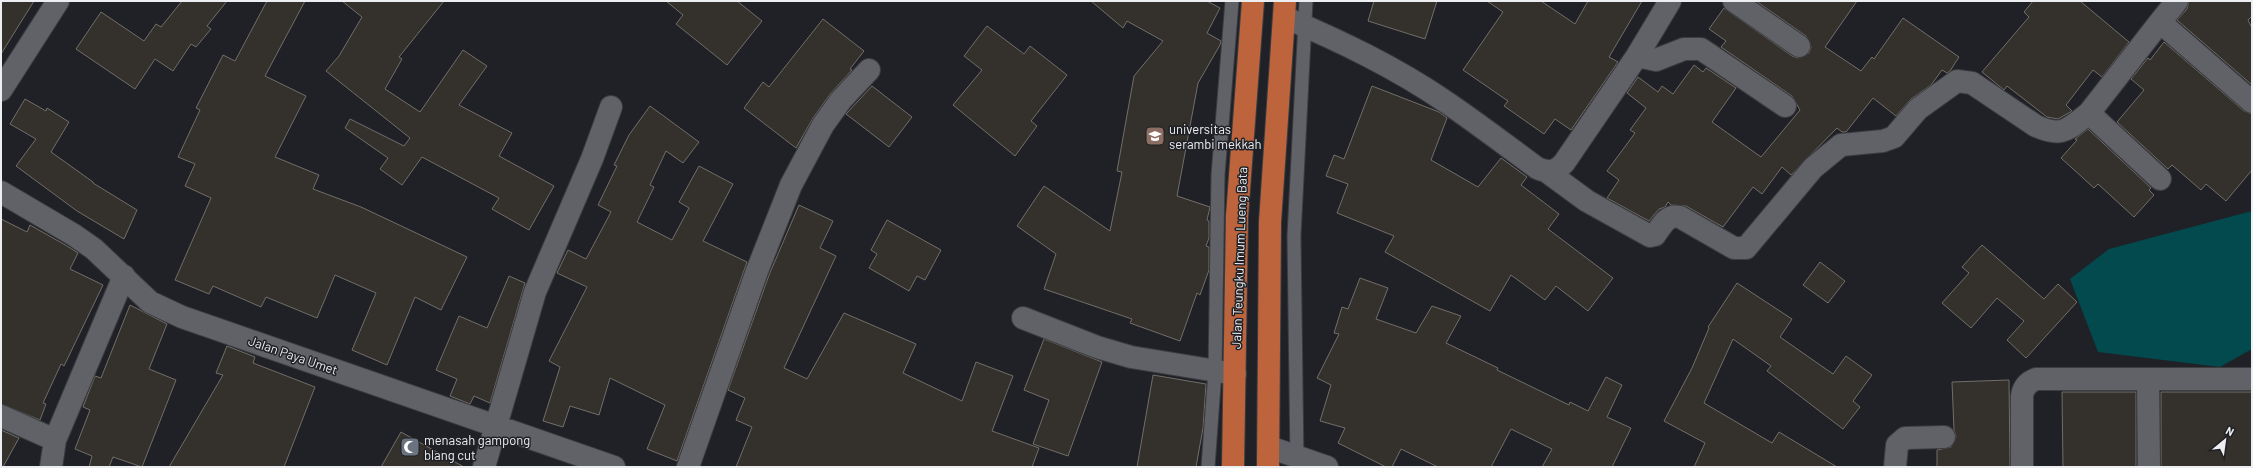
<svg xmlns="http://www.w3.org/2000/svg" width="2253" height="468" viewBox="0 0 2253 468" font-family="Barlow,sans-serif">
<rect width="100%" height="100%" fill="#1f2126"/>
<path fill="#024a4e" d="M2252 211V349L2220 367 2098 352 2070 279 2109 249Z"/>
<path fill="#34302b" stroke="#726e69" d="M1 1H34L1 54Z
M182 1H227L207 26 211 29 196 47 191 44 173 71 155 59 135 89 76 49 101 12 144 41 156 24 161 27Z
M267 1H305L265 76 306 96 275 157 319 175 313 189 361 207 467 257 441 310 415 297 387 365 352 350 376 293 335 275 317 318 266 297 261 307 213 286 209 294 175 280 211 198 185 186 195 164 178 157 200 110 196 108 223 55 235 61Z
M342 1H444L399 57 402 59 385 89 420 112 463 50 487 66 459 105 512 133 499 156 554 186 529 230 492 209 499 198 422 157 402 185 380 169 388 158 345 128 350 119 404 146 410 138 326 71 339 56 362 17Z
M666 1H737L762 21 727 65 676 24 683 15Z
M1091 1H1207L1220 8 1207 33 1221 41 1220 45 1198 83 1177 196 1210 207 1207 220 1209 221V238L1206 246 1209 247V270L1200 295 1197 293 1180 341 1130 323 1132 319 1044 289 1056 254 1017 226 1044 186 1110 231 1122 172 1117 171 1134 76 1163 41 1127 21 1123 28Z
M1374 1H1437L1425 39 1368 21Z
M1487 1H1541L1575 24 1588 1H1642L1609 57 1618 62 1571 130 1555 119 1544 134 1504 106 1508 101 1463 70 1503 12Z
M1756 1H1857L1825 47 1861 71 1872 57 1874 59 1903 18 1959 57 1950 71 1947 73 1942 70 1931 85 1911 99 1896 116 1873 98 1846 132H1842L1837 128 1791 175 1782 167 1762 194 1753 187 1723 227 1686 206 1671 205 1668 202 1665 207 1659 209 1649 221 1607 198 1619 180 1607 171 1635 133 1630 130 1646 108 1627 93 1638 77 1658 92 1662 86 1673 94 1694 65 1703 72 1706 68 1736 88 1712 122 1761 157 1800 110 1792 96 1721 47 1726 41 1709 29 1724 8 1792 56 1798 58 1809 53 1811 47 1806 36Z
M2033 1H2080L2129 42 2102 77 2093 70 2066 105 2072 111 2058 119 2047 117 2007 86 2004 90 1982 72 2029 17 2024 12Z
M2189 1H2252V16L2248 20 2252 28V85L2177 20 2187 9Z
M823 19 864 51 850 69 852 70 831 93 813 118 796 148 744 108 763 82 769 87Z
M987 26 1024 54 1030 46 1067 75 1031 121 1037 126 1015 156 953 105 982 70 964 56Z
M2164 42 2244 111 2252 114V170L2226 201 2206 184 2201 190 2172 165 2168 169 2117 122 2144 90 2131 79 2148 58 2150 60Z
M872 86 912 117 889 147 846 114Z
M1372 86 1439 112 1447 118 1431 160 1478 187 1501 158 1527 177 1521 185 1559 214 1548 229 1613 278 1588 311 1556 286 1545 300 1511 275 1490 311 1385 252 1394 236 1337 213 1348 184 1326 176 1334 155 1344 159Z
M25 99 46 111 47 108 69 122 51 152 93 182V183L137 210 124 239 77 211 16 166 36 139 10 124Z
M650 106 699 142 683 163 666 151 650 185 654 187 637 222 672 240 689 208 679 202 699 166 733 184 703 241 747 262 677 461 647 449 665 405 610 378 599 415 570 406 563 427 543 421 560 367 549 361 587 287 557 273 568 250 586 259 611 212 598 205 617 166 614 165 629 135Z
M2088 129 2151 188 2149 190 2154 195 2134 217 2098 184 2094 188 2061 158 2077 140 2075 139Z
M799 205 833 221 820 248 836 256 784 368 807 379 844 313 916 344 903 373 962 401 976 362 1013 376 992 431 1039 448 1032 467H736L752 427 736 420 745 398 728 390 769 275Z
M1 219 27 232 30 225 67 246 78 253 70 269 103 285 64 366 61 364 43 403 46 404 40 420 1 404Z
M887 220 941 250 925 280 917 276 909 291 869 268 877 254 871 250Z
M1982 245 2044 299 2058 284 2077 302 2026 358 2007 340 2024 321 1997 298 1971 328 1942 303 1969 273 1962 267Z
M1820 262 1845 281 1828 303 1803 285Z
M509 276 525 283 490 403 474 396 470 404 450 396 457 379 436 370 459 316 487 328Z
M1360 278 1388 288 1376 319 1416 333 1432 306 1461 316 1446 343 1498 368 1497 370 1569 405 1570 402 1588 411 1606 377 1622 385 1607 417 1631 428 1612 467H1542L1552 449 1511 429 1491 467H1438L1401 449 1392 467H1386L1338 443 1345 428 1320 421 1331 385 1317 378 1339 334 1334 333 1342 307 1348 309Z
M1737 283 1792 319 1780 337 1833 374 1846 356 1872 375 1853 401 1860 407 1843 429 1767 371 1771 366 1733 339 1704 403 1772 443 1779 432 1837 467H1694L1705 443 1664 421 1692 368 1709 328 1708 327Z
M130 305 167 324 149 369 176 380 142 467 113 457 109 467H89L92 456 75 449 90 410 83 407 95 376 101 378Z
M1044 339 1102 362 1068 456 1033 444 1049 400 1024 390Z
M227 346 255 357 253 363 315 387 284 467H169L223 375 216 373Z
M1153 375 1206 384 1203 428 1196 467H1137Z
M2009 380 2010 467H1937V450L1951 447 1956 437 1954 430 1952 382Z
M2062 392H2136V467H2063Z
M2161 392H2252V467H2161Z
M1 430 19 438 3 467H1Z
M401 432 464 467H381Z"/>
<g fill="none" stroke-linecap="round" stroke-linejoin="round">
<g stroke="#3b3d41" stroke-width="15">
<path id="service" d="M1297 463 1294 236 1306 1
M1208 467 1215 371 1218 175 1232 1"/>
</g>
<g stroke="#3b3d41" stroke-width="24">
<path id="minor" d="M1734 1 1799 46
M2177 1 2160 22 2252 102
M1284 17C1340 41 1395 67 1446 102 1477 123 1507 146 1537 168 1548 173 1556 172 1564 163L1637 56 1670 1
M2160 22 2089 113 2160 179
M1637 56 1656 60 1684 49H1701L1785 106
M1 90 58 1
M1546 171 1587 201 1650 236 1655 235C1662 225 1667 214 1680 217L1734 248H1746L1813 168 1841 145 1883 141 1894 137 1918 109 1957 81 1972 83 2036 126C2063 138 2068 129 2089 113
M1 192 74 235 94 249 150 302 182 317 614 467
M1023 318 1097 347 1131 357 1235 374
M2148 379 2149 467
M1 416 55 440
M1269 447 1327 467
M51 467 55 440 124 276
M484 467 535 292 592 159 611 107
M688 467 757 271 791 185 823 125 841 100 869 70
M1895 467 1897 445 1905 438 1944 437
M2022 467V396C2023 388 2028 382 2036 379H2252"/>
</g>
<g stroke="#3b3d41" stroke-width="24">
<path id="trunk" d="M1233 467 1237 216 1253 1
M1268 467 1270 222 1285 1"/>
</g>
<use href="#service" stroke="#606268" stroke-width="13"/>
<use href="#minor" stroke="#606268" stroke-width="22"/>
<use href="#trunk" stroke="#be643d" stroke-width="22"/>
</g>
<defs>
<g id="university-square" transform="scale(1)"><rect x="-9" y="-9" width="18" height="18" rx="4" fill="#8d6e63" stroke="#1f2126"/><path d="M0-5L7-2L0 1L-7-2ZM-4 1L0 2.5L4 1V4Q0 6-4 4Z" fill="#fff"/></g>
<g id="mosque-square" transform="scale(1)"><rect x="-9" y="-9" width="18" height="18" rx="4" fill="#6b7280" stroke="#1f2126"/><path d="M3.5-4.9A6 6 0 1 0 3.5 4.9A5 5 0 1 1 3.5-4.9Z" fill="#fff"/></g>
</defs>
<g fill-rule="evenodd">
<use href="#university-square" x="1155" y="136"/>
<use href="#mosque-square" x="410" y="447"/>
</g>
<g text-anchor="middle" stroke-width="3" stroke-linejoin="round" paint-order="stroke">
<g font-size="13" fill="#eceef1" stroke="#1f2126" text-anchor="start">
<text x="1169" y="134">universitas<tspan x="1169" dy="15">serambi mekkah</tspan></text>
<text x="424" y="445">menasah gampong<tspan x="424" dy="15">blang cut</tspan></text>
</g>
<g font-size="13" fill="#eceef1" stroke="#1f2126">
<text transform="translate(1239 258) rotate(-88)" y="5">Jalan Teungku Imum Lueng Bata</text>
<text transform="translate(293 355) rotate(19)" y="5">Jalan Paya Umet</text>
</g>
</g>
<rect width="2253" height="468" fill="none" stroke="#eceef1" stroke-width="4"/>
<g transform="translate(2225 440) rotate(29)" stroke="#1f2126" stroke-width="3" paint-order="stroke">
<path d="M0-3L7 15L0 10L-7 15Z" fill="#eceef1"/>
<text y="-6" font-size="11" font-weight="bold" text-anchor="middle" fill="#eceef1">N</text>
</g>
</svg>
